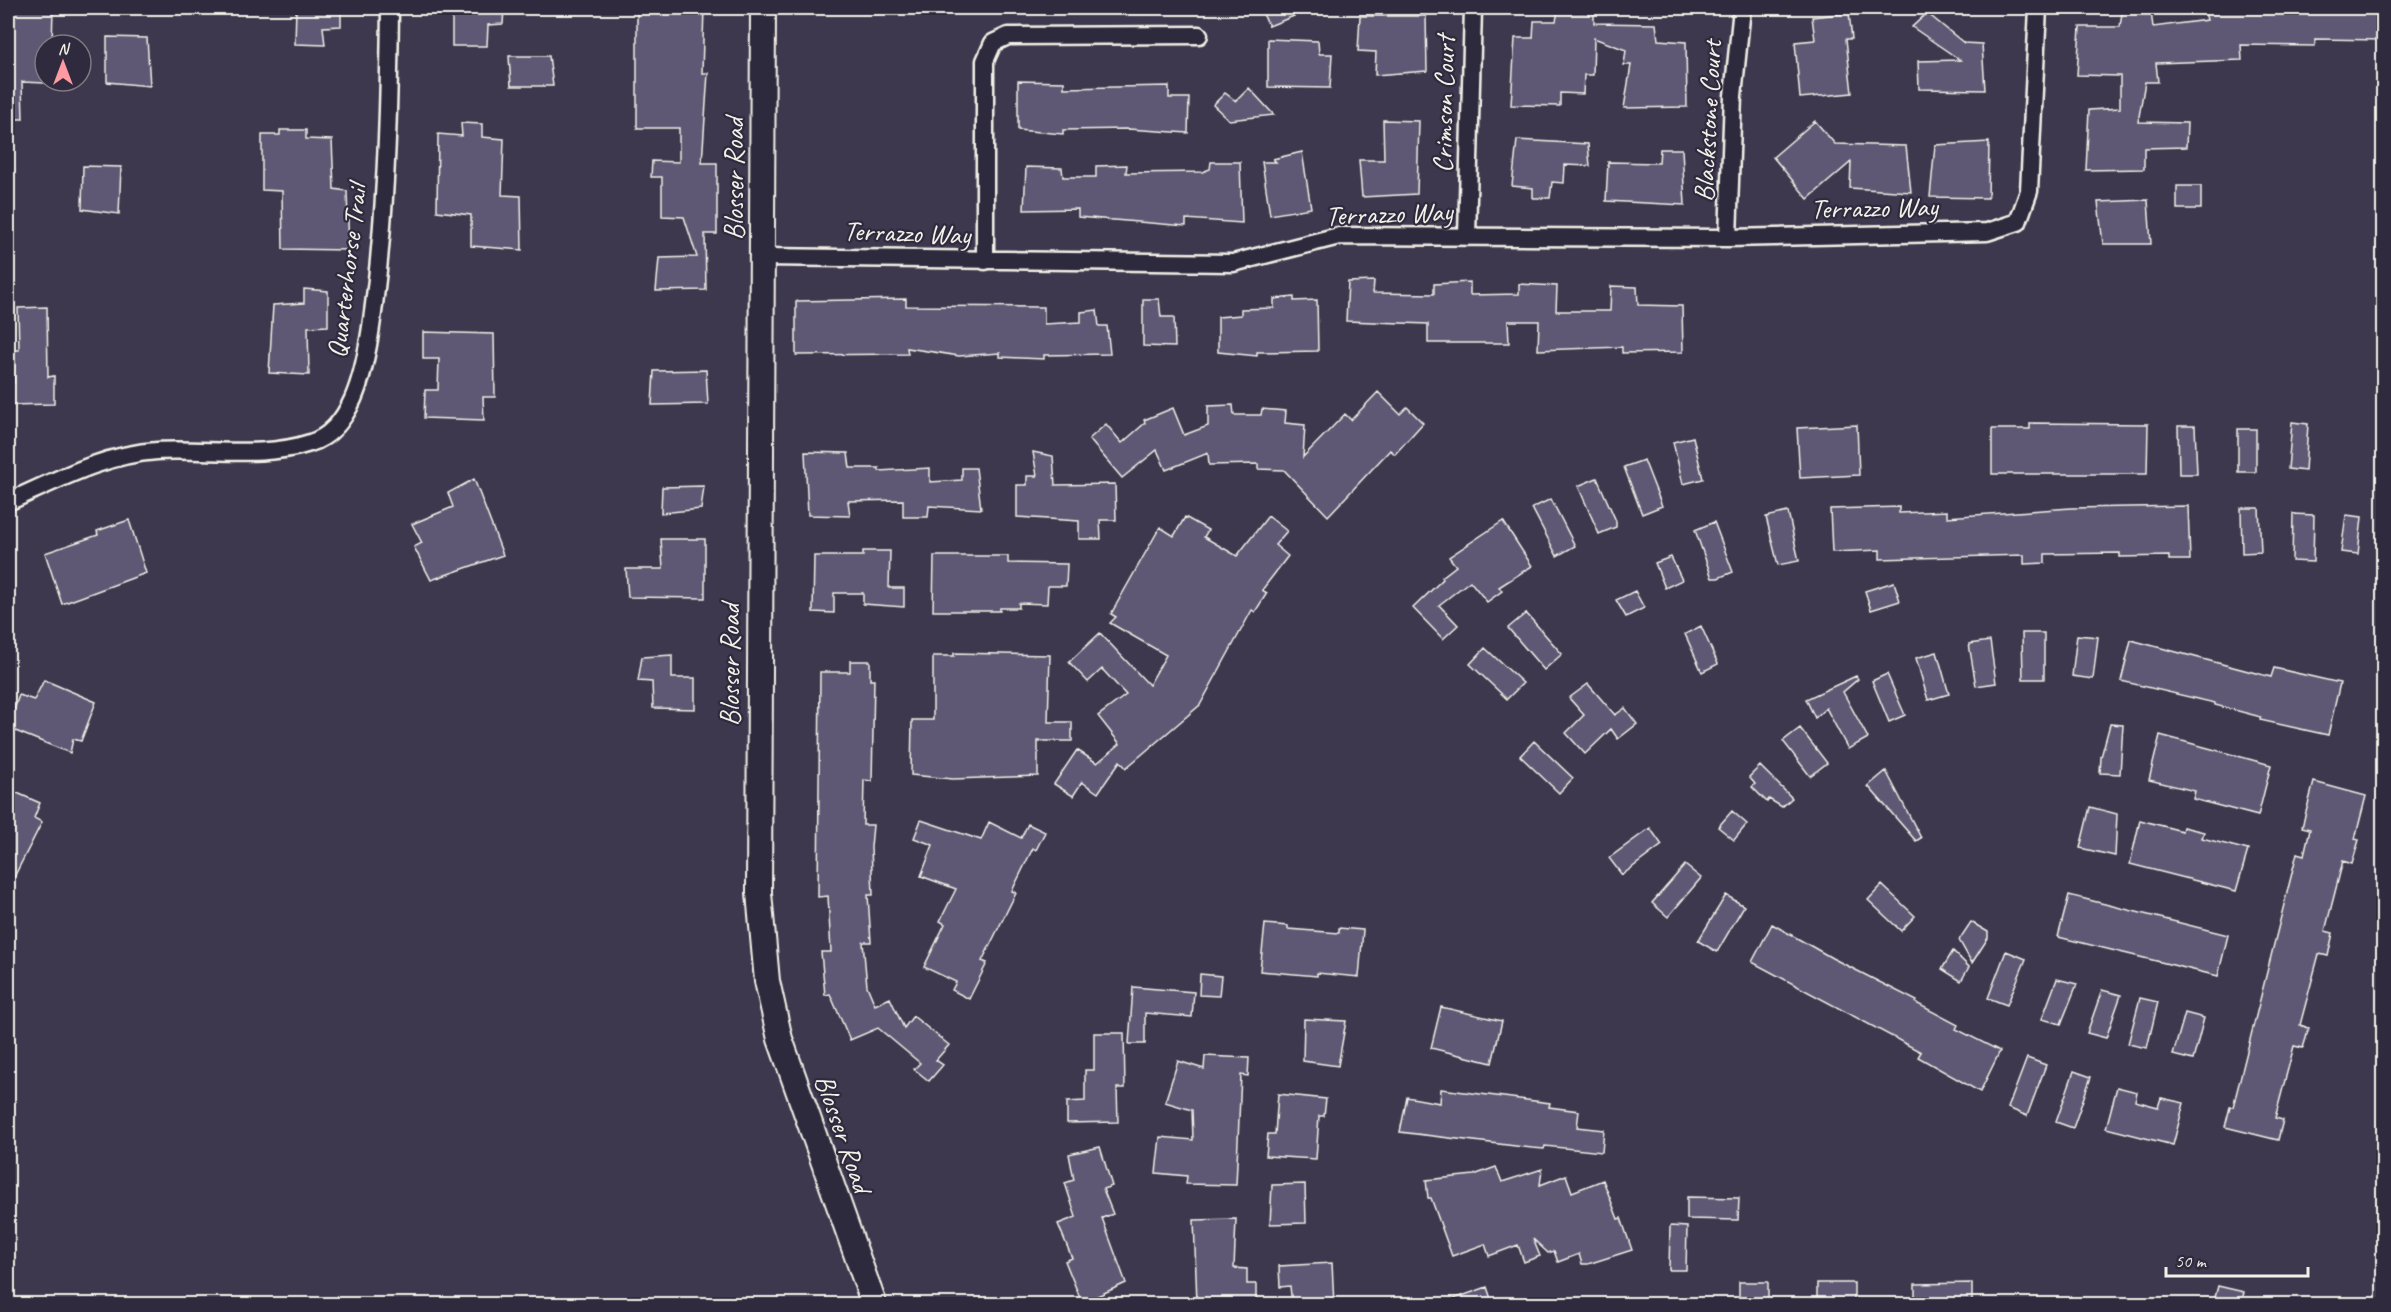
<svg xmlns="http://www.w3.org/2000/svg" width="2391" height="1312" viewBox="0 0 2391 1312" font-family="Caveat,sans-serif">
<rect width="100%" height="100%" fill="#3d384e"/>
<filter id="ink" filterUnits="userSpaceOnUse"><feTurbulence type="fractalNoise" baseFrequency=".0167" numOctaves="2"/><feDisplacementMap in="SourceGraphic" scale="12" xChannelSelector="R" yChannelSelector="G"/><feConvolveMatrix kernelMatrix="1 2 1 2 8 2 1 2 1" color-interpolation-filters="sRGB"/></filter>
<g filter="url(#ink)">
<path fill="#5e5875" stroke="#f4f1e8" stroke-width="1.5" d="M8 8H53L52 45H45V83L22 82 23 119H8Z
M296 8H341V26L323 27 325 45 295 44Z
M452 8H504L503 24 488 25 487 46H452Z
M637 8H704L702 73H708L702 163H717V234H705L706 290 656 291 659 258 697 257 684 217 662 216V177H651L652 161 679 162V128H637Z
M1260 8H1314L1269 26Z
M2220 8H2384V40L2315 39V46L2241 45 2242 60 2156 63 2158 82H2145L2138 122 2187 123 2186 147 2144 148V169L2086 170 2089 110 2120 108V76L2077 75 2080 27H2120L2122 13 2151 12 2153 27 2207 20 2205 12Z
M1558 11 1594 12V23L1656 24 1658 40 1686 42 1687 107 1624 108 1631 65H1624L1626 50 1594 38 1593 75H1584L1583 94 1560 93V106L1511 105 1515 38H1533L1534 21H1556Z
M1849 13 1852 39H1846L1852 93 1800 98 1795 42 1815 40 1812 17Z
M1927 13 1964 43 1982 44 1985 90 1919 89 1918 61 1960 60 1912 27Z
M1360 16H1426L1427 71 1375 75 1376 52 1358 51Z
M107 37 147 38 150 86 107 82Z
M1268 39 1318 41 1319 54H1332L1330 88 1268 87Z
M509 56H549L553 86H511Z
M1018 81 1064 82V88L1169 86V98H1189L1188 133 1128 129 1063 130V134L1018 130Z
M1249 88 1274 115 1229 120 1213 105 1225 93 1236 101Z
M1383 120 1419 121 1417 194 1362 197 1359 160H1384Z
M1815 121 1835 144 1906 146 1911 192 1850 188 1851 162 1808 199 1773 157Z
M461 123 482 124V137L504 139 502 195 521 196 522 250 471 246V215L437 211 438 134 462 136Z
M280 130H306V139L332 140 334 189 347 191 349 250 283 249 282 191 262 190V135H280Z
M1517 140 1588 144 1590 166 1565 165 1564 183 1552 182 1550 198H1533V188L1512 186Z
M1989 142 1988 198 1930 197 1935 145Z
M1660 149H1682L1685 205 1606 201 1608 162 1659 163Z
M1302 152 1311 208 1270 215 1262 162H1276L1273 159Z
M1211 162H1240L1242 223 1186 219V226L1078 217V209L1024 210 1026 167 1062 168 1063 177H1096V166L1127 165 1126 173 1202 172 1210 169Z
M83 166 121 167 119 214 82 209Z
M2177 186H2201V209H2177Z
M2148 200 2151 244H2103L2098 202Z
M1374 281 1373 293 1434 294V284L1470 282V295L1519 294V284L1557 286 1556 311H1610L1611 286 1637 287 1638 305 1682 306 1683 352 1622 353V347L1538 350 1539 321H1508L1509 343H1428V324L1346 321 1348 282Z
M304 289 328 291V326L308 327 309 375 269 373 273 305 304 303Z
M1294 297V301L1317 300 1318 351 1257 352V356L1218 352V317L1241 315V309L1274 308V299Z
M906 299V306L1044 307V324L1081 322V312L1097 310 1099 326H1107L1110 354 1044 355V359L1000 357V353L959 356 907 348 908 354 796 355V301Z
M1143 299H1159L1161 317H1174L1175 347 1143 346Z
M47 307 48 377 54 376V404L8 405V383H14V350H19L18 308Z
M423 332 494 334 495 397H483L484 420 424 418 425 390H438L439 359H423Z
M706 370 708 404 652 405 654 371Z
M1378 392 1400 414 1407 407 1423 423 1395 454 1390 450 1328 516 1284 470 1258 469V464L1209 465 1208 453 1166 470 1157 450 1122 478 1089 439 1106 424 1122 443 1145 423 1144 420 1173 408 1184 435 1208 426V406L1233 405 1234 415H1261L1262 409 1286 411 1285 423 1305 425 1303 457 1345 414 1351 420Z
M2292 422 2308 424 2305 471 2288 469Z
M2030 423 2148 424 2147 474H1992V429H2030Z
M1857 425 1859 475 1800 478 1797 428Z
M2178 426H2195L2197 474H2179Z
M2238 429H2256V472H2238Z
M1693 437 1703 479 1683 484 1673 442Z
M805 452 848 453 850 468H879V471L930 468V482L962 480V468H976L981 509 929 506 928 517H903V500L848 501 850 516 808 515Z
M1033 452 1053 456 1055 485 1115 484 1116 520H1100L1101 539H1079V521L1017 517V485H1027V476H1037Z
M1644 460 1662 506 1642 514 1624 467Z
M1597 478 1616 521V527L1599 534 1578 486Z
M474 479 503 555 431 580 414 547 422 543 412 524 453 507 448 493Z
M704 486 701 509 661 513 662 487Z
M1551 499 1575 546 1557 556 1532 508Z
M2188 506 2190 560H2169V556L2120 557V553L2045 554V563L2024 564V555L1880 559V550L1832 552 1830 509 1899 507V513L1947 511V517L2071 508Z
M2241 508H2259L2261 552 2242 553Z
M1788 512 1799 561 1778 565 1766 517Z
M2293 514 2314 515 2313 562 2292 561Z
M2346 515 2362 517 2358 554 2341 552Z
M1268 516 1287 531 1275 545 1288 556 1262 590 1267 593 1255 612 1252 610 1200 705 1126 768 1120 761 1098 793 1082 782 1073 796 1054 784 1077 750 1097 763 1120 744 1098 716 1126 695 1102 669 1088 682 1069 662 1100 633 1149 685 1166 655 1110 623 1116 617 1111 614 1160 527 1174 536 1185 517 1208 530 1204 537 1237 556Z
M129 520 146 573 62 604 45 553 98 535 97 531Z
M1503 521 1532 566 1499 587 1502 591 1487 602 1470 581 1439 605 1458 625 1443 639 1413 608 1443 579 1442 577 1456 566 1449 557Z
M1714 522 1733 572 1718 578H1712L1695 530Z
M661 539H705V598L628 597 626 569H663Z
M863 551H890L889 588H904V607L863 604V593H834V613L813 612 814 556H863Z
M934 556H1008V563L1067 564 1066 586H1048L1047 604 1019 603V608H1000V611H933Z
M1671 557 1682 580 1665 588 1655 563Z
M1894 582 1900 601 1871 610 1865 591Z
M1635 591 1644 608 1626 617 1616 600Z
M1526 613 1562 654 1544 670 1508 628Z
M1701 626 1718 664 1702 672 1685 634Z
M2022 633H2044V679H2023Z
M2077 635 2098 637 2093 679 2072 676Z
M2131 640 2271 677 2274 668 2340 683 2328 735 2260 720 2261 717 2215 705V703L2121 681Z
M1990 641 1996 683 1976 686 1969 644Z
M1485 648 1523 683 1507 699 1470 664Z
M1937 652 1949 694 1928 700 1916 658Z
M954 653 1050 655 1048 722H1072V741H1038V776L953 779 911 775 912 720H933V656H954Z
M672 655V678H695V709L653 708 652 682 638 681 642 657Z
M850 661H870V680H874L872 781 864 780 863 825H873L871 847 873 895H868L871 942H863L867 986 875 1005 890 998 904 1028 913 1016 949 1045 936 1060 943 1065 929 1081 914 1069 920 1063 878 1028 850 1040 830 994 825 995 821 952H831L828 896 818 897 820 672H850Z
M1887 674 1905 715 1889 722 1872 681Z
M1856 676 1858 679 1843 692 1868 738 1848 749 1826 708 1815 718 1806 699Z
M44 680 96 702 81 741 73 739 70 753 8 728 19 695 34 700Z
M1588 684 1615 715 1625 708 1637 724 1618 739 1611 729 1585 754 1566 733 1584 715 1569 698Z
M2110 724 2123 725 2120 774 2100 773 2101 757Z
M1800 728 1827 763 1810 776 1783 741Z
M2160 735 2271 765 2258 816 2193 799 2195 791 2149 780Z
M1534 741 1573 778 1559 793 1520 756Z
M1760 766 1792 798 1782 807 1769 799 1767 802 1752 787 1755 784 1749 777Z
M1886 771 1921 838 1916 841 1868 786Z
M2314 782 2366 796 2355 839 2359 840 2352 864 2343 861 2325 931 2333 933 2328 956 2319 954 2300 1025 2309 1028 2303 1048 2294 1046 2275 1118 2283 1120 2278 1140 2225 1127 2230 1107H2233L2297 853 2304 855 2310 829 2302 827Z
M8 789 40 803 34 818 42 822 8 889Z
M2090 807 2117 814 2115 856 2080 848Z
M1732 811 1747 824 1734 840 1718 827Z
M921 820 981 840 989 822 1021 838 1028 824 1045 832 1036 850 1033 848 1012 891 1016 893 982 961 987 963 969 999 952 990 956 982 924 967 945 924 940 921 956 889 921 876 933 845 914 838Z
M2140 820 2182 831 2183 827 2204 832 2202 838 2248 850 2236 891 2130 864Z
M1650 828 1662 845 1622 875 1609 858Z
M1685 865 1701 878 1668 917 1652 903Z
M1882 885 1915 916 1901 931 1868 900Z
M1726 895 1744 906 1717 952 1698 941Z
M2069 895 2228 935 2218 976 2058 937Z
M1971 922 1988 932V938L1972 963 1959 940Z
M1265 924 1288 926V929L1339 933V928L1363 930 1359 977 1317 973V976L1260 971Z
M1772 924 1832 958 1917 1001 1916 1003 1958 1025 1956 1029 2000 1051 1980 1092 1918 1057 1921 1052 1752 962Z
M1953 951 1969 967 1961 981 1942 969Z
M2006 951 2026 959 2007 1005 1988 998Z
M1200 974 1221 976 1219 996 1199 995Z
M2057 979 2077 984 2061 1024 2042 1019Z
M1133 987 1194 992 1192 1017 1145 1013V1044H1129Z
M2102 990 2121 995 2106 1038 2087 1033Z
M2140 998 2158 1002 2147 1048 2128 1044Z
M1441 1007 1502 1021 1492 1063 1431 1048Z
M2185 1013 2204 1018 2193 1060 2173 1055Z
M1304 1019 1346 1021 1338 1066 1303 1061Z
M1094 1033H1124L1125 1088H1117L1118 1122 1067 1123V1102L1085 1101V1070H1094Z
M1205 1056 1249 1058 1248 1076 1241 1075 1236 1185 1186 1184 1187 1176 1156 1173 1160 1137 1193 1140 1192 1110 1165 1102 1178 1061 1204 1069Z
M2027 1058 2046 1065 2027 1116 2008 1108Z
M2074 1071 2091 1077 2073 1128 2056 1122Z
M2117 1087 2137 1092 2135 1101 2158 1107 2161 1098 2184 1103 2173 1145 2106 1128Z
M1441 1089 1550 1103 1549 1107 1579 1111 1577 1127 1604 1130 1602 1152 1545 1146 1544 1149 1532 1148 1400 1132 1407 1097 1440 1103Z
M1278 1094 1326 1099 1324 1116H1319L1316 1159 1266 1156 1268 1134H1275Z
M1100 1147 1112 1186 1103 1189 1113 1214 1102 1218 1126 1283 1082 1303 1065 1261 1072 1258 1058 1224 1076 1217 1065 1183 1074 1180 1069 1154Z
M1496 1167 1502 1182 1542 1169 1540 1185 1566 1175 1572 1192 1603 1180 1618 1219 1621 1218 1632 1250 1588 1264H1582L1579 1254 1558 1262 1554 1251 1548 1253 1533 1239 1540 1256 1524 1262 1518 1245 1489 1256 1485 1244 1452 1256 1431 1198H1428L1426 1180 1474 1175Z
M1305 1184 1306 1223 1270 1224 1272 1185Z
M1687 1197 1739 1198 1738 1220 1687 1219Z
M1236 1219 1234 1268 1247 1269V1284H1256V1302L1197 1303 1194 1220Z
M1670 1226 1687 1227 1686 1270H1669Z
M1332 1263 1334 1305H1292L1290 1286 1280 1287 1279 1266Z
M1739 1282H1768V1305H1739Z
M1817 1283H1854V1302L1817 1301Z
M1972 1283V1305H1915V1284Z
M2218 1286 2244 1292 2241 1305H2213Z
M1487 1287 1493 1305H1445V1302Z"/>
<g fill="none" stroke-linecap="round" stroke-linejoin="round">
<g stroke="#f4f1e8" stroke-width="21">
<path id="street" d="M1467 237 1473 8
M1728 238 1733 96 1742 8
M762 257 1233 263 1339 236 1728 238 1987 232 2018 222 2029 191 2038 8
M985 261V61L993 43 1008 36 1199 35
M8 502C55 481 105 454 157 451 207 448 262 459 310 443 331 437 345 417 353 399 368 365 374 307 378 270 387 183 389 95 390 8"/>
</g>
<g stroke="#f4f1e8" stroke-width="28">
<path id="secondary" d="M763 8 759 893 767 981 780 1039 874 1304"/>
</g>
<use href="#street" stroke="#2f2a3d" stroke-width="16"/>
<use href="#secondary" stroke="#2f2a3d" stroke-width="24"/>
</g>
</g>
<g text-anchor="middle" stroke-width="4.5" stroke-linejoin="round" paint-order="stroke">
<g font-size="28" fill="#f4f1e8" stroke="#2f2a3d">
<text transform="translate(1443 104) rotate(-89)" y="10">Crimson Court</text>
<text transform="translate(1707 121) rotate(-87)" y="10">Blackstone Court</text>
<text transform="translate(733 179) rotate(-90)" y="10">Blosser Road</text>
<text transform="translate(1874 207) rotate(-1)" y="10">Terrazzo Way</text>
<text transform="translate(1389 213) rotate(-2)" y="10">Terrazzo Way</text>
<text transform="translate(907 232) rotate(2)" y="10">Terrazzo Way</text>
<text transform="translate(346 271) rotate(-83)" y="10">Quarterhorse Trail</text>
<text transform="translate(729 665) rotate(-90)" y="10">Blosser Road</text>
<text transform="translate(844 1133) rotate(71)" y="10">Blosser Road</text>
</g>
</g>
<rect width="2391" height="1312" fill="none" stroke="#2f2a3d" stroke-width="30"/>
<rect x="15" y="15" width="2361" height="1282" fill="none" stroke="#f4f1e8" stroke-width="2" filter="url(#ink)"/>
<g transform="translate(63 63)"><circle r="28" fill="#2f2a3d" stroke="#7e7a81" stroke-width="1.5"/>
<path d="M0-4.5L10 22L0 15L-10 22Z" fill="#ff9aa2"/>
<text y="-9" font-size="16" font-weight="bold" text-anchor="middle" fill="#f4f1e8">N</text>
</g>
<path d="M2166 1267v9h142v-9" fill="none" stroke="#f4f1e8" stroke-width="3"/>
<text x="2175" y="1267" font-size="18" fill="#f4f1e8" stroke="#2f2a3d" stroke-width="4.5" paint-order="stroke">50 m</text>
</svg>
